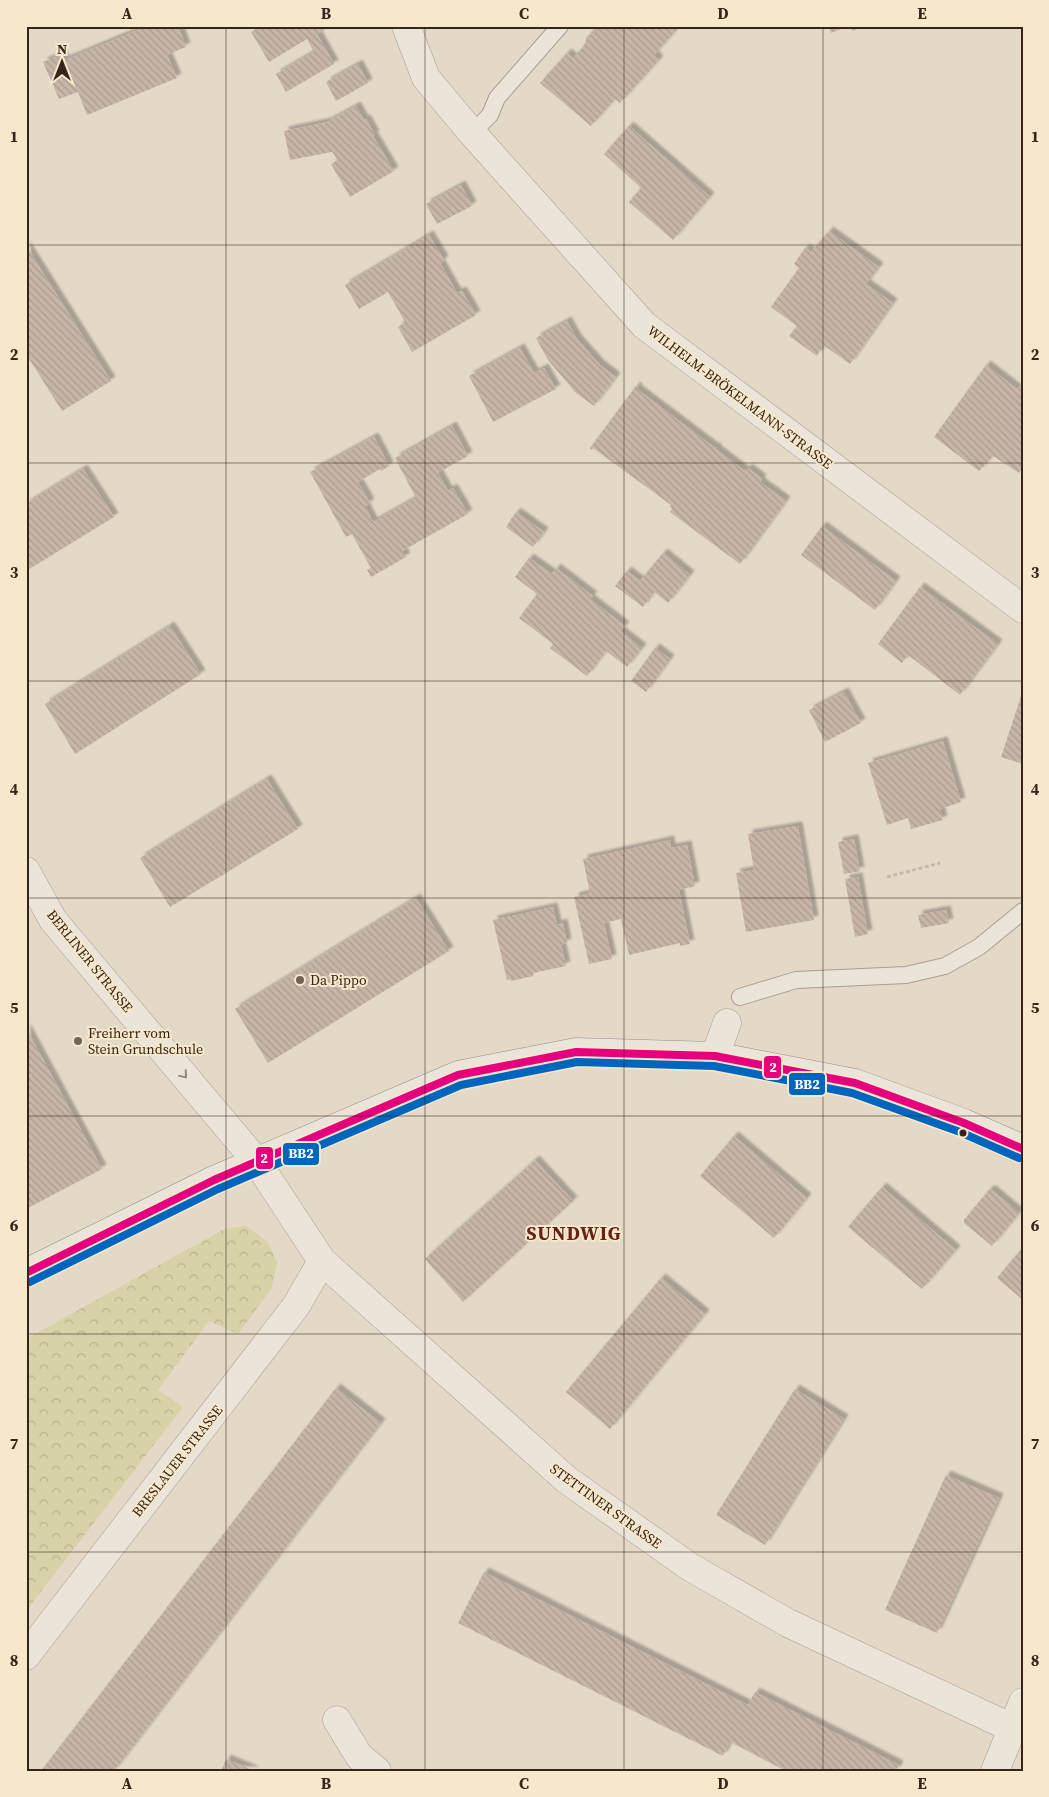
<svg xmlns="http://www.w3.org/2000/svg" width="1049" height="1797" viewBox="0 0 1049 1797" font-family="'Source Serif 4',serif">
<defs>
<pattern id="park-crowns" width="20" height="18" patternUnits="userSpaceOnUse" patternTransform="scale(1.25)"><rect width="20" height="18" fill="#d6d3a8"/><path d="M2 6a3 3 0 1 1 6 0M12 15a3 3 0 1 1 6 0" fill="none" stroke="#b8b590"/></pattern>
<pattern id="building-back-hatch" width="6" height="6" patternUnits="userSpaceOnUse" patternTransform="scale(1.25)"><rect width="6" height="6" fill="#c7b6a8"/><path d="M-1 5l2 2M0 0l6 6M5-1l2 2" fill="none" stroke="#ac9c90"/></pattern>
<filter id="shadow"><feDropShadow dx="4.5" dy="-4.5" stdDeviation="1" flood-color="#0004"/></filter>
</defs>
<rect width="100%" height="100%" fill="#e4d9c7"/>
<path fill="url(#park-crowns)" d="M246 1226 268 1242 277 1262 272 1288 238 1334 209 1321 158 1390 183 1407 26 1611V1339L224 1229Z"/>
<path fill="url(#building-back-hatch)" filter="url(#shadow)" d="M147 26H178L186 47 167 55 177 78 87 115 78 92 59 99 43 62 62 54 65 60Z
M261 26H330L317 34 334 64 286 92 276 74 314 52 307 39 269 62 251 32Z
M602 26H676L678 28 654 55 659 60 620 103 615 99 591 126 540 83 567 53 573 58 584 46 587 36 597 31Z
M829 26H848L831 33Z
M850 26H864L852 31Z
M358 64 368 83 336 101 326 82Z
M356 106 364 120 366 119 375 135 373 136 394 171 350 197 331 164 338 160 332 152 290 160 284 131 327 122Z
M629 126 710 197 673 240 629 202 641 188 604 154Z
M461 185 472 206 437 224 426 204Z
M829 231 879 267 866 284 893 303 850 364 823 345 817 356 789 336 797 326 771 307 799 268 794 264 805 248 811 252Z
M429 235 444 260 440 263 457 293 462 291 476 315 412 352 398 327 405 322 388 292 359 309 345 285Z
M26 246 111 381 62 411 26 354Z
M567 321 577 339 600 365 616 377 594 406 576 393 548 360 536 338Z
M520 348 534 373 544 368 556 389 493 422 469 376Z
M986 365 1017 389 1023 383V467L1019 473 993 456 979 471 934 437Z
M636 386 638 388 637 389 715 448 717 447V450L745 471 748 468 762 479 760 482 786 501 740 564 670 512 672 508 670 507 671 505 593 448 592 450 590 448Z
M452 426 468 456 439 472V475L448 491 453 488 468 514 402 551 406 557 371 577 367 570 371 568 352 534 346 537 310 472 374 437 389 466 381 471 380 469 358 482 370 503 365 506 373 522 416 498 395 458Z
M83 469 114 517 26 571V504Z
M516 512 544 532 533 547 506 527Z
M822 526 896 581 875 610 801 555Z
M663 553 690 575 668 603 654 592 643 607 615 586 627 571 640 581Z
M529 558 552 574 556 568 593 596 590 599 625 626 620 631 642 648 627 667 606 651 587 676 550 648 553 644 519 618 537 594 515 577Z
M920 587 998 644 960 695 908 655 902 663 878 644Z
M170 626 201 674 75 754 45 704Z
M655 648 670 659 646 692 631 681Z
M844 692 861 723 825 742 809 710Z
M1022 693H1023V764L1001 757Z
M943 741 961 802 940 809 943 820 911 829 908 818 887 825 868 763Z
M267 779 298 829 170 907 140 858Z
M798 826 814 920 746 932 736 873 754 870 748 834Z
M854 839 860 871 844 874 838 842Z
M670 840 671 848 687 845 695 886 679 890 690 944 680 946V943L629 955 621 919 604 923 612 959 589 964 574 897 590 893 583 859Z
M858 877 868 934 855 937 845 879Z
M416 898 449 951 268 1063 235 1009Z
M553 907 557 925 563 923 567 943 561 945 566 966 533 973V976L511 981 510 979 507 980 493 920Z
M946 910 949 923 921 928 918 915Z
M26 1028 102 1169 26 1209Z
M734 1136 807 1198 774 1238 700 1176Z
M535 1160 573 1201 463 1302 425 1259Z
M882 1187 956 1250 922 1289 848 1227Z
M989 1190H992L1019 1213 992 1246 964 1223V1220Z
M1023 1247V1300L997 1278Z
M661 1278 705 1314 610 1429 566 1392Z
M336 1388 381 1423 114 1771H41Z
M795 1389 844 1419 765 1545 716 1515Z
M946 1475 999 1498 937 1633 885 1610Z
M484 1572 748 1705 755 1692 899 1765 896 1771H786L730 1742 723 1756 458 1623Z
M226 1759 255 1771H221Z"/>
<g fill="none" stroke-linecap="round" stroke-linejoin="round">
<g stroke="#a89e91" stroke-width="18">
<path id="lane" d="M472 133 490 115 497 98 560 26
M740 997 796 980 906 975 945 966 979 947 1023 911"/>
</g>
<g stroke="#a89e91" stroke-width="29">
<path id="street" d="M406 26 426 78 472 133 644 325 1023 609
M26 871 53 920 257 1162 322 1261 567 1480 690 1567 788 1623 1012 1728
M715 1056 727 1023
M26 1656 296 1306 322 1261
M337 1720 359 1756 377 1771
M995 1771 1023 1702"/>
</g>
<g stroke="#988d81" stroke-width="29">
<path id="secondary" d="M26 1273 214 1180 458 1075 576 1052 715 1056 855 1083 964 1123 1023 1149"/>
</g>
<path stroke="#c3bbb0" stroke-width="3" stroke-dasharray="4 2.5" stroke-linecap="butt" d="M887 877 940 863"/>
<use href="#lane" stroke="#ebe4d9" stroke-width="16"/>
<use href="#street" stroke="#ebe4d9" stroke-width="28"/>
<use href="#secondary" stroke="#ebe4d9" stroke-width="28"/>
<g stroke="#f7e7cb" stroke-width="11">
<path id="bus-1" d="M26 1273 214 1180 458 1075 576 1052 715 1056 855 1083 964 1123 1023 1149"/>
</g>
<g stroke="#f7e7cb" stroke-width="11">
<path id="bus-2" d="M30 1282 218 1189 461 1085 577 1062 714 1066 852 1093 960 1132 1019 1158"/>
</g>
<use href="#bus-1" stroke="#e5007d" stroke-width="8"/>
<use href="#bus-2" stroke="#0065bd" stroke-width="8"/>
</g>
<defs><path id="oneway-chevron" d="M-2-3.5L2.5 0L-2 3.5" fill="none" stroke-width="1.6" stroke-linecap="round" stroke-linejoin="round" transform="scale(1.25)"/></defs>
<use stroke="#90847a" href="#oneway-chevron" transform="translate(184 1075) rotate(50)"/>
<path fill="none" stroke="#36251a" stroke-width="1" stroke-opacity="0.55" d="M226 26V1771M425 26V1771M624 26V1771M823 26V1771M26 245H1023M26 463H1023M26 681H1023M26 898H1023M26 1116H1023M26 1334H1023M26 1552H1023"/>
<g fill="#736457" stroke="#f7e7cb" stroke-width="2">
<circle cx="300" cy="980" r="5"/>
<circle cx="78" cy="1041" r="5"/>
</g>
<circle fill="#36251a" stroke="#f7e7cb" stroke-width="2" cx="963" cy="1133" r="4.5"/>
<g text-anchor="middle" stroke-width="4" stroke-linejoin="round" paint-order="stroke">
<g font-size="14" fill="#36251a" stroke="#f7e7cb">
<text transform="translate(740 397) rotate(37)" y="5">WILHELM-BRÖKELMANN-STRASSE</text>
<text transform="translate(90 961) rotate(51)" y="5">BERLINER STRASSE</text>
<text transform="translate(177 1461) rotate(-52)" y="5">BRESLAUER STRASSE</text>
<text transform="translate(606 1506) rotate(36)" y="5">STETTINER STRASSE</text>
</g>
<g font-size="14" fill="#36251a" stroke="#f7e7cb" text-anchor="start">
<text x="310" y="985">Da Pippo</text>
<text x="88" y="1038">Freiherr vom<tspan x="88" dy="16">Stein Grundschule</tspan></text>
</g>
<g font-size="19" font-weight="bold" letter-spacing="1" fill="#642218" stroke="#f7e7cb">
<text x="574" y="1240">SUNDWIG</text>
</g>
</g>
<g stroke="#f7e7cb" stroke-width="2">
<rect x="763" y="1055" width="19" height="24" rx="5" fill="#e5007d"/>
<rect x="788" y="1072" width="38" height="24" rx="5" fill="#0065bd"/>
<rect x="282" y="1142" width="38" height="24" rx="5" fill="#0065bd"/>
<rect x="255" y="1146" width="19" height="24" rx="5" fill="#e5007d"/>
</g>
<g font-size="14" text-anchor="middle" font-weight="bold" fill="#fff">
<text x="773" y="1072">2</text>
<text x="807" y="1089">BB2</text>
<text x="301" y="1158">BB2</text>
<text x="264" y="1163">2</text>
</g>
<rect width="1049" height="1797" fill="none" stroke="#f7e7cb" stroke-width="55"/>
<g transform="translate(62 62)" stroke="#f7e7cb" stroke-width="4" paint-order="stroke">
<path d="M0-4L9 19L0 12L-9 19Z" fill="#36251a"/>
<text y="-8" font-size="14" font-weight="bold" text-anchor="middle" fill="#36251a">N</text>
</g>
<rect x="28" y="28" width="994" height="1742" fill="none" stroke="#36251a" stroke-width="2"/>
<g font-size="16" text-anchor="middle" font-weight="bold" fill="#36251a">
<text x="127" y="19">A</text>
<text x="326" y="19">B</text>
<text x="524" y="19">C</text>
<text x="723" y="19">D</text>
<text x="922" y="19">E</text>
<text x="14" y="142">1</text>
<text x="1035" y="142">1</text>
<text x="14" y="360">2</text>
<text x="1035" y="360">2</text>
<text x="14" y="578">3</text>
<text x="1035" y="578">3</text>
<text x="14" y="795">4</text>
<text x="1035" y="795">4</text>
<text x="14" y="1013">5</text>
<text x="1035" y="1013">5</text>
<text x="14" y="1231">6</text>
<text x="1035" y="1231">6</text>
<text x="14" y="1449">7</text>
<text x="1035" y="1449">7</text>
<text x="14" y="1666">8</text>
<text x="1035" y="1666">8</text>
<text x="127" y="1789">A</text>
<text x="326" y="1789">B</text>
<text x="524" y="1789">C</text>
<text x="723" y="1789">D</text>
<text x="922" y="1789">E</text>
</g>
</svg>
